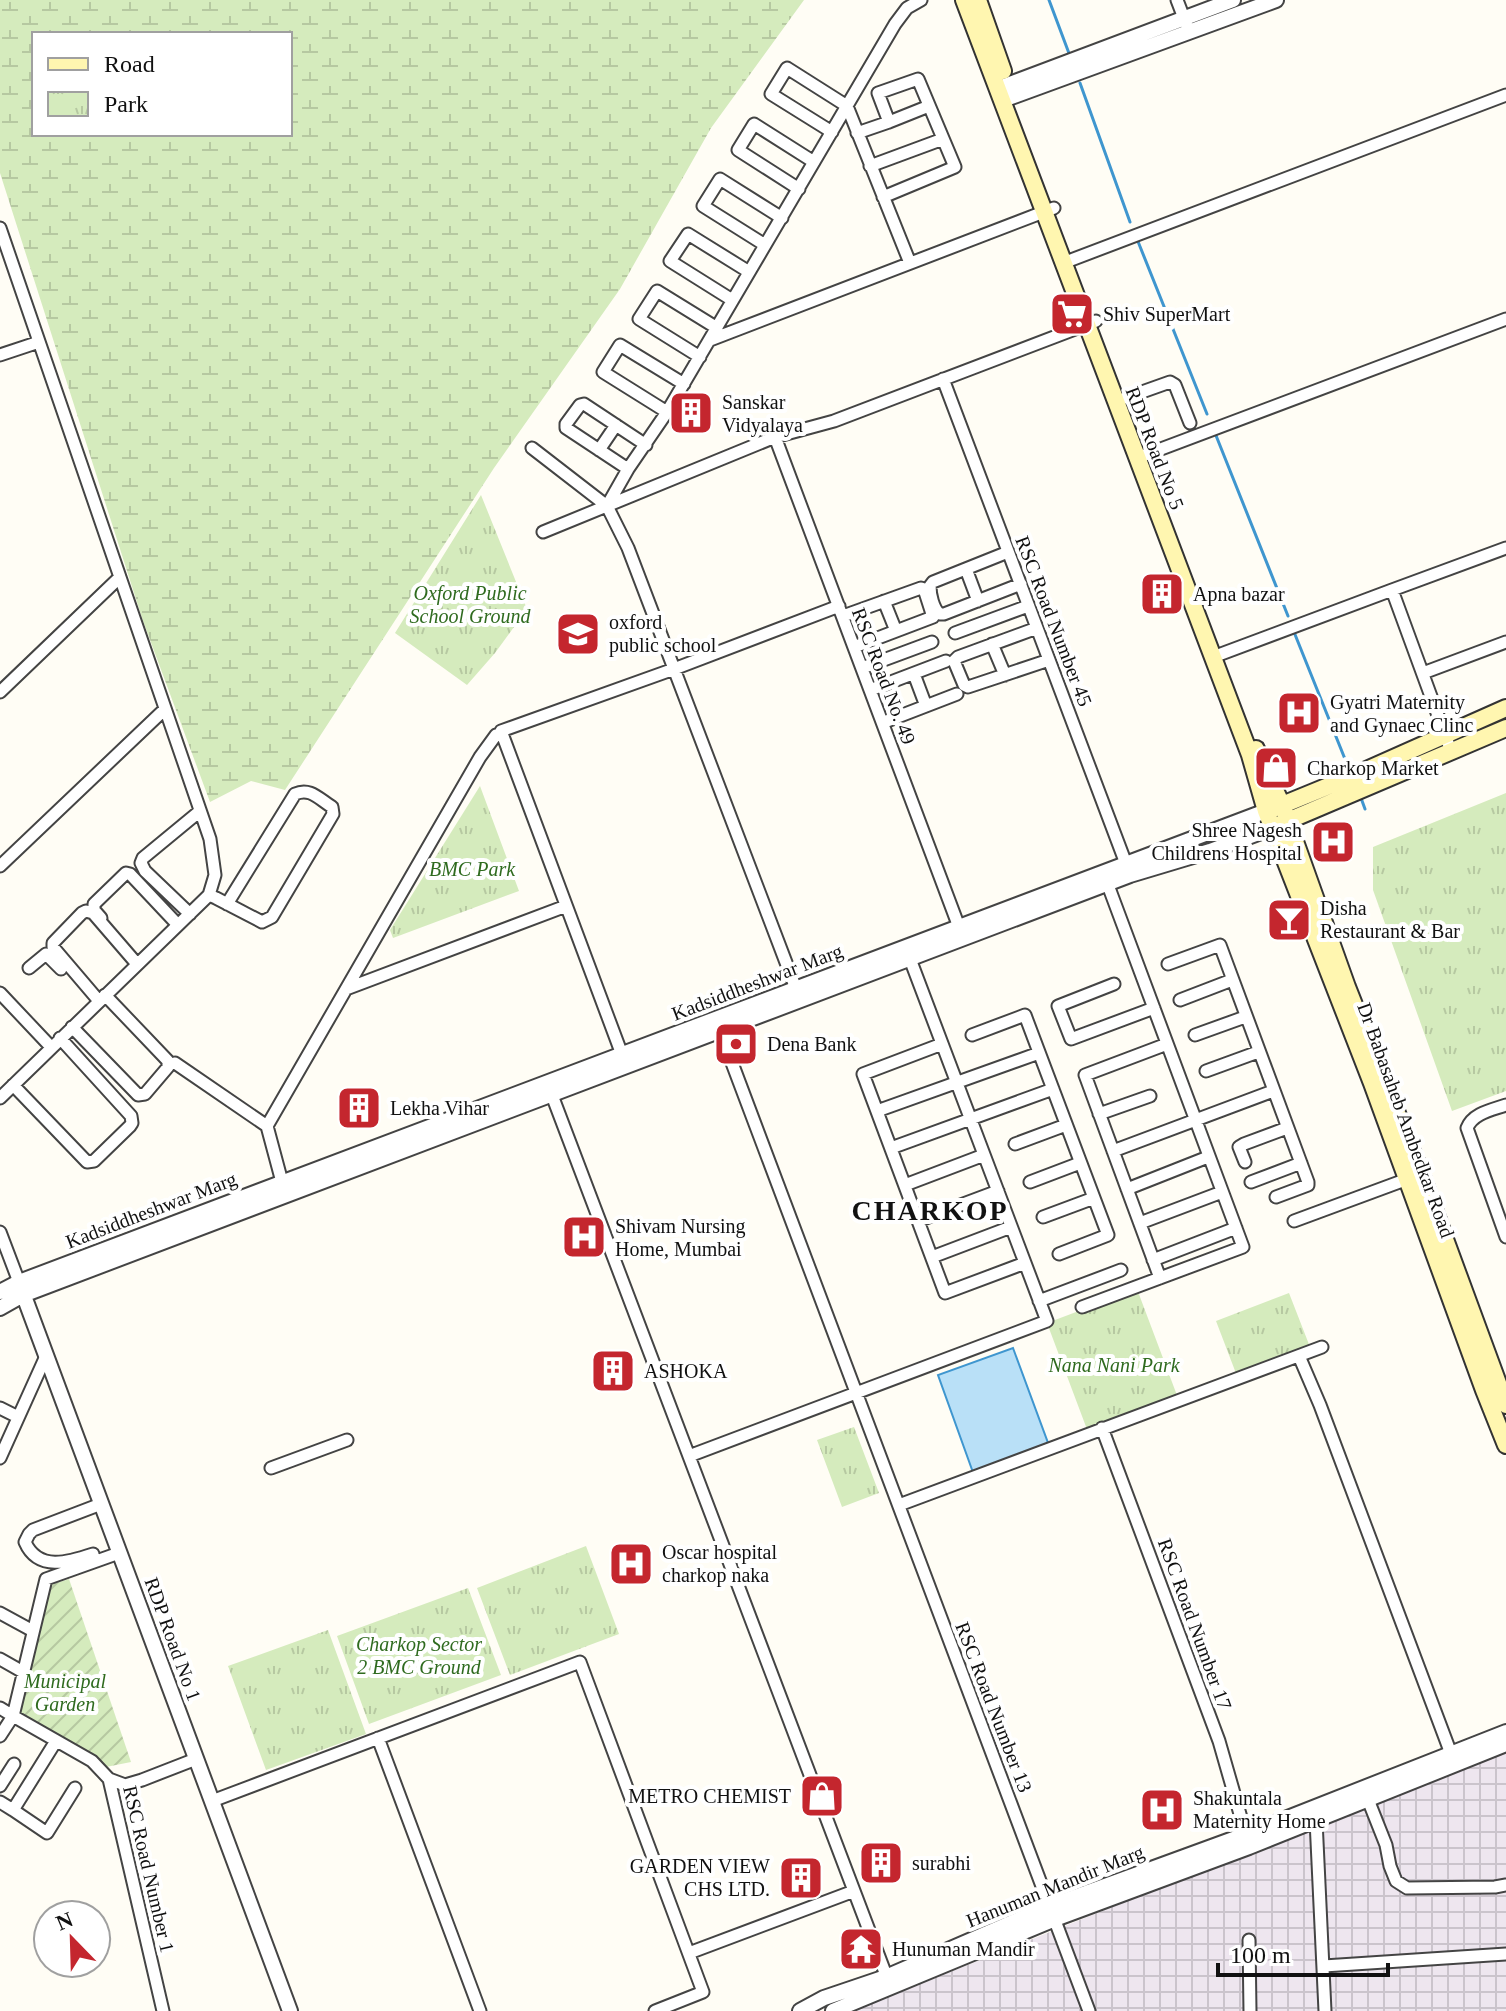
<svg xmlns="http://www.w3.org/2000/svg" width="1506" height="2011" viewBox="0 0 1506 2011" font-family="'Times New Roman',serif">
<defs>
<pattern id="industrial-grid" width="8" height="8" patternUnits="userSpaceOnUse" patternTransform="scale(2)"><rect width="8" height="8" fill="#eee6ef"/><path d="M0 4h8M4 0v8" fill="none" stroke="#cbc4cc"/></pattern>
<pattern id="wetland-marsh" width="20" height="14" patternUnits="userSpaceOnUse" patternTransform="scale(2)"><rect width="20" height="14" fill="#d5ebbd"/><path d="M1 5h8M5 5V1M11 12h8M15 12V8" fill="none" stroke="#b6c8a1"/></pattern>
<pattern id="park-tufts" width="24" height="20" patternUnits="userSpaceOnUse" patternTransform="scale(2)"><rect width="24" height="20" fill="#d5ebbd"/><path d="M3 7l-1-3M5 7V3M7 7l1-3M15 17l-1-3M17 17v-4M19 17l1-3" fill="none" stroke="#b6c8a1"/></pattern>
<pattern id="garden-furrows" width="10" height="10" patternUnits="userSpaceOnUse" patternTransform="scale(2)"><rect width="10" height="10" fill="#d5ebbd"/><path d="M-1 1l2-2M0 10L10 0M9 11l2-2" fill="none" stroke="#b6c8a1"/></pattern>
</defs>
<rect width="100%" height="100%" fill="#fffdf5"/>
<path fill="url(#industrial-grid)" d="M1506 1749V2011H853Z"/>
<path fill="url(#wetland-marsh)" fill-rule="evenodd" d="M0 0H804L711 128 620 289 494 468 285 790 251 781 210 802 143 621 0 173ZM34 34H290V134H34Z"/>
<path fill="url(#park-tufts)" d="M481 495 527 609 495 653 467 685 395 633Z
M480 786 519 891 393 938 390 930Z
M1506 793V1091L1452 1111 1373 890V847Z
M1137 1289 1181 1406 1091 1440 1047 1323Z
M1289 1293 1310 1347 1237 1376 1216 1321Z
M854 1427 879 1493 842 1507 817 1440Z
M586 1546 619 1634 510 1675 477 1588Z
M468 1588 501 1675 369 1724 337 1636Z
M328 1630 366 1734 266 1770 228 1666Z"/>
<path fill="url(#garden-furrows)" d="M69 1579 131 1762 106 1767 18 1712 49 1585Z"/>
<path fill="#b9e0f7" stroke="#3f96cf" stroke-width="2" d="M1013 1348 1051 1451 975 1478 938 1375Z"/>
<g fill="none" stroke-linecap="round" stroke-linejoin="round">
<path stroke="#3f96cf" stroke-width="3" d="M1049 0 1070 56
M1080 83 1130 222
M1137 239 1207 414
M1215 433 1288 616
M1294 632 1349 769
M1361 798 1365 809"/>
<g stroke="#444" stroke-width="15">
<path id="minor" d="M1177 0 1187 26
M889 122 929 106
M832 132 771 94 787 68 847 106 910 263
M857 133 889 122 878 93 918 79 955 167 883 197
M870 166 943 139
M799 189 738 150 754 124 814 162
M0 228 210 839 215 875 209 895 0 1098
M765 245 703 206 720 179 782 218
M1063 263 1506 95
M729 298 670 261 688 234 746 270
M710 340 1054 208
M0 355 39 342
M700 357 639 319 657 291 717 328
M943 379 1128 869
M1125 398 1170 382 1175 385 1190 423
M667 412 603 372 620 345 684 384
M775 437 959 927
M532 448 607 506 628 548 798 994
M599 450 616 425
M1137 458 1506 319
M628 469 566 428V424L580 405 584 404 646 445
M607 506 628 469 667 412 895 24 907 8 921 0
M543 532 775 437 834 421 1096 321
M1008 552 933 582 930 586C930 594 933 609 940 614H944L1021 584
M966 569 978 601
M884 601 896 631
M843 616 921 588 924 589 933 617 854 647
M1037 628 958 657 954 661 964 685 968 687 1049 660
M955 633 1028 606
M992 644 1005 675
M1221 654 1392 590
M862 668 932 642
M1423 673 1506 642
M914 674 926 706
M870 690 946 661
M0 692 120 577
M887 721 957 694
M1451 751 1392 590 1506 548
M0 866 165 709
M209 895 216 898 262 922 272 917 333 814 332 807C319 799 310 787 295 794L227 904
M190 914 145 871 141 863 143 858 200 811
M101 918 94 910V904L126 873 130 874 178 925
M1168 964 1220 945 1308 1182V1185L1276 1197
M29 968 46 954 61 969
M1114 984 1058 1006 1071 1039 1154 1008
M346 989 566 906
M0 993 51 1047
M1180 1000 1232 980
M99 1001 53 947V943L82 913 86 911 93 913 137 964
M717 1023 1089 2011
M72 1027 138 1095 145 1094 168 1067V1061L105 995
M972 1035 1025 1015 1108 1235 1059 1254
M1195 1035 1245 1017
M942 1044 863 1074 945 1293 1025 1263
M624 1060 501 731 674 669 839 606
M175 1063 267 1126 282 1182
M1206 1071 1258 1052
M13 1085 87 1162 94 1161 130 1126 132 1123 131 1116 60 1038
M550 1090 889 1983
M1506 1105C1492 1110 1473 1113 1467 1128L1506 1237
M877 1111 1039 1053
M1099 1114 1150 1096
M267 1126 480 757 496 735
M1015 1144 1066 1125
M891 1148 1053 1089
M1113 1151 1273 1091
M1245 1162 1239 1147 1244 1144 1287 1128
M1030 1182 1080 1163
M1251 1182 1301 1163
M905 1185 984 1155
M1127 1189 1208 1157
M1043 1217 1094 1198
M918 1221 998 1191
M1294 1221 1413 1177
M1140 1223 1222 1192
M0 1232 19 1282
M932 1257 1011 1227
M1153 1260 1236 1228
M1160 1278 1085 1075 1167 1044
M1039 1301 1121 1270
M1082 1307 1243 1247 1105 877
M1299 1356 1320 1405 1453 1759
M0 1408 18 1417
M1102 1428 1219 1741 1248 1842
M689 1456 1047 1321 907 951
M0 1458 46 1356
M271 1468 347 1440
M899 1505 1322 1347
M119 1553 46 1579 13 1716 92 1761 109 1779 125 1785 142 1780 196 1759
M93 1554C69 1562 38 1572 25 1542L29 1534 33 1530 101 1504
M0 1613 33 1631
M0 1659 23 1672
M0 1708 13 1716 0 1736
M378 1738 480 2011
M56 1741 13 1810 47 1833 75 1788
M109 1779 163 2011
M0 1786 14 1764
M1365 1792 1386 1845 1390 1866 1396 1881 1407 1888 1495 1887 1506 1885
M212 1801 580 1662 703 1992 655 2011
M0 1802 13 1810
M1315 1816 1316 1820 1325 2011
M1249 1940 1250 2011
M689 1953 854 1891
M1324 1966 1506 1954"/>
</g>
<g stroke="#444" stroke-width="18">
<path id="tertiary" d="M999 88 1233 0
M1003 100 1276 0
M21 1288 290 2011
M0 1292 19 1282 1266 811
M0 1308 23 1295 1130 875 1210 851 1272 828
M800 2011 824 1998 886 1977 1050 1906 1247 1834 1506 1732
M833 2011 1055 1919 1249 1847 1506 1744"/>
</g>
<g stroke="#333" stroke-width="20">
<path id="secondary" d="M964 0 1250 755 1266 811 1372 1083 1484 1390 1506 1445
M978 0 1003 71
M1256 749 1282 805 1347 987 1421 1174 1506 1405
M1275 808 1353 776 1506 708
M1278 825 1506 728"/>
</g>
<use href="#minor" stroke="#fff" stroke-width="11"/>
<use href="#tertiary" stroke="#fff" stroke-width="14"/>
<use href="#secondary" stroke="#fff6b0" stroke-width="16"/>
</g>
<defs>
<g id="supermarket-square" transform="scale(2.3)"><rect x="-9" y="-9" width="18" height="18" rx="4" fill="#c4262e" stroke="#fff"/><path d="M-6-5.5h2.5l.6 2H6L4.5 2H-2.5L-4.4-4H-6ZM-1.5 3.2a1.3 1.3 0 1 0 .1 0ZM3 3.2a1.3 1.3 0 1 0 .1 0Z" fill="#fff"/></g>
<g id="building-square" transform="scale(2.3)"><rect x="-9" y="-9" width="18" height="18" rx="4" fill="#c4262e" stroke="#fff"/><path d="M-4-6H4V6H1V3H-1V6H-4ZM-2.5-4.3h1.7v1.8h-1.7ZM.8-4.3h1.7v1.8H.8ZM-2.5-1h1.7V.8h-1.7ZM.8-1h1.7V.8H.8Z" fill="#fff"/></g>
<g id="school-square" transform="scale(2.3)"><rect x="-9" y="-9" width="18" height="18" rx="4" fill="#c4262e" stroke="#fff"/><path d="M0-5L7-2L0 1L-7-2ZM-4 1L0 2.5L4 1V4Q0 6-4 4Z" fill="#fff"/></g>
<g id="hospital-square" transform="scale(2.3)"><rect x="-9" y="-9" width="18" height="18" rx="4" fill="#c4262e" stroke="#fff"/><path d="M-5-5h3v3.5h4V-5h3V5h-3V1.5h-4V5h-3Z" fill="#fff"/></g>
<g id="shop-square" transform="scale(2.3)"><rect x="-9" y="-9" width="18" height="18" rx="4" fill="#c4262e" stroke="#fff"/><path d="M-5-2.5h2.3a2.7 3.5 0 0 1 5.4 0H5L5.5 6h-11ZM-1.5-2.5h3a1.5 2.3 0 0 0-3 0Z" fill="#fff"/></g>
<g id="bar-square" transform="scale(2.3)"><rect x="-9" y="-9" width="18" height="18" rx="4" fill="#c4262e" stroke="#fff"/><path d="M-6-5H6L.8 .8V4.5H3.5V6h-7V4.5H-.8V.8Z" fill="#fff"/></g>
<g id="bank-square" transform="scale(2.3)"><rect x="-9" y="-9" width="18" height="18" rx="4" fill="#c4262e" stroke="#fff"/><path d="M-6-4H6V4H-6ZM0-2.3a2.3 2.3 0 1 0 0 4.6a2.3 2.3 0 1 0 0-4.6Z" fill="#fff"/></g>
<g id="temple-square" transform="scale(2.3)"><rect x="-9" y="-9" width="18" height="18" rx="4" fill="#c4262e" stroke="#fff"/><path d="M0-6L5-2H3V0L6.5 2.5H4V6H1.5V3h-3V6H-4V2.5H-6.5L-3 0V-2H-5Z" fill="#fff"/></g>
</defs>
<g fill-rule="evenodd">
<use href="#supermarket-square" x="1072" y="314"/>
<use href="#building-square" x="691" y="413"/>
<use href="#building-square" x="1162" y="594"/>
<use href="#school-square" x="578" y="634"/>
<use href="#hospital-square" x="1299" y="713"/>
<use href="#shop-square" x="1276" y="768"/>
<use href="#hospital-square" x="1333" y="842"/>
<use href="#bar-square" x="1289" y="920"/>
<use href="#bank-square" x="736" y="1044"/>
<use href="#building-square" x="359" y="1108"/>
<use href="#hospital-square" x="584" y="1237"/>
<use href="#building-square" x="613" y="1371"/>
<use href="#hospital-square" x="631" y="1564"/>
<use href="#shop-square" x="822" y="1796"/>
<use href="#hospital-square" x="1162" y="1810"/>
<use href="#building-square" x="881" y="1863"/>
<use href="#building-square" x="801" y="1878"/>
<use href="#temple-square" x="861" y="1949"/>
</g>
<g text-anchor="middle" stroke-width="8" stroke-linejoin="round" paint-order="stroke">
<g font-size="20" fill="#111" stroke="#fff" text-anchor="start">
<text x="1103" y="321">Shiv SuperMart</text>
<text x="722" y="409">Sanskar<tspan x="722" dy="23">Vidyalaya</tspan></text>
<text x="1193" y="601">Apna bazar</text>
<text x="609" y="629">oxford<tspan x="609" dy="23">public school</tspan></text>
<text x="1330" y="709">Gyatri Maternity<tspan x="1330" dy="23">and Gynaec Clinc</tspan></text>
<text x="1307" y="775">Charkop Market</text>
<text x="1302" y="837" text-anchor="end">Shree Nagesh<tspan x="1302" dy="23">Childrens Hospital</tspan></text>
<text x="1320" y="915">Disha<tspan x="1320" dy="23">Restaurant &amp; Bar</tspan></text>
<text x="767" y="1051">Dena Bank</text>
<text x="390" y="1115">Lekha Vihar</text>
<text x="615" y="1233">Shivam Nursing<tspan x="615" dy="23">Home, Mumbai</tspan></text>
<text x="644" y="1378">ASHOKA</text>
<text x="662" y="1559">Oscar hospital<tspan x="662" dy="23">charkop naka</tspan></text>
<text x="791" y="1803" text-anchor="end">METRO CHEMIST</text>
<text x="1193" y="1805">Shakuntala<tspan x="1193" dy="23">Maternity Home</tspan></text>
<text x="912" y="1870">surabhi</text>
<text x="770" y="1873" text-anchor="end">GARDEN VIEW<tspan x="770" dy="23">CHS LTD.</tspan></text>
<text x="892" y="1956">Hunuman Mandir</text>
</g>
<g font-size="20" fill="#111" stroke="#fff">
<text transform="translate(1155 448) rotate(69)" y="7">RDP Road No 5</text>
<text transform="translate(1054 621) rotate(69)" y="7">RSC Road Number 45</text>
<text transform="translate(884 676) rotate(69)" y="7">RSC Road No. 49</text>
<text transform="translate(757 982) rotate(-21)" y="7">Kadsiddheshwar Marg</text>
<text transform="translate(1406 1120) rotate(70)" y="7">Dr Babasaheb Ambedkar Road</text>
<text transform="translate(151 1210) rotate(-21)" y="7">Kadsiddheshwar Marg</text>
<text transform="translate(1195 1624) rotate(70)" y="7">RSC Road Number 17</text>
<text transform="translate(173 1639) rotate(70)" y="7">RDP Road No 1</text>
<text transform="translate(994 1707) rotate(69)" y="7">RSC Road Number 13</text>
<text transform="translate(149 1869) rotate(77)" y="7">RSC Road Number 1</text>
<text transform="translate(1055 1886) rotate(-22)" y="7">Hanuman Mandir Marg</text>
</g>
<g font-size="20" font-style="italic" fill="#2f6b1f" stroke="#fff">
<text x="470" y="600">Oxford Public<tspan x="470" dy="23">School Ground</tspan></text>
<text x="472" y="876">BMC Park</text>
<text x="1114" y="1372">Nana Nani Park</text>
<text x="419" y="1651">Charkop Sector<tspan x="419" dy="23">2 BMC Ground</tspan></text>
<text x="65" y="1688">Municipal<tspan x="65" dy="23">Garden</tspan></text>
</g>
<g font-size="28" font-weight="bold" letter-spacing="2" fill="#111" stroke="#fff">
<text x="930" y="1220">CHARKOP</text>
</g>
</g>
<rect x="32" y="32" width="260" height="104" fill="#ffffff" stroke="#a0a0a0" stroke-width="2"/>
<rect x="48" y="58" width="40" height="12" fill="#fff6b0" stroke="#a0a0a0" stroke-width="2"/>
<text x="104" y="72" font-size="24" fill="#111111">Road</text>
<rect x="48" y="92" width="40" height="24" fill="url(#park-tufts)" stroke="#a0a0a0" stroke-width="2"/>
<text x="104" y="112" font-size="24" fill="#111111">Park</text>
<g transform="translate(72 1939) rotate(337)"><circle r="38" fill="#ffffff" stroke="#a0a0a0" stroke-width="2"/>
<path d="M0-6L14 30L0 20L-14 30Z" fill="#c4262e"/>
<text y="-12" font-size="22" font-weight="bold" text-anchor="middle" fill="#111111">N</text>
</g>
<path d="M1218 1963v12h170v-12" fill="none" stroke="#111111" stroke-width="4"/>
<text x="1230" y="1963" font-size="24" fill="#111111" stroke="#ffffff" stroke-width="6" paint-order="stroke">100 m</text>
</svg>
